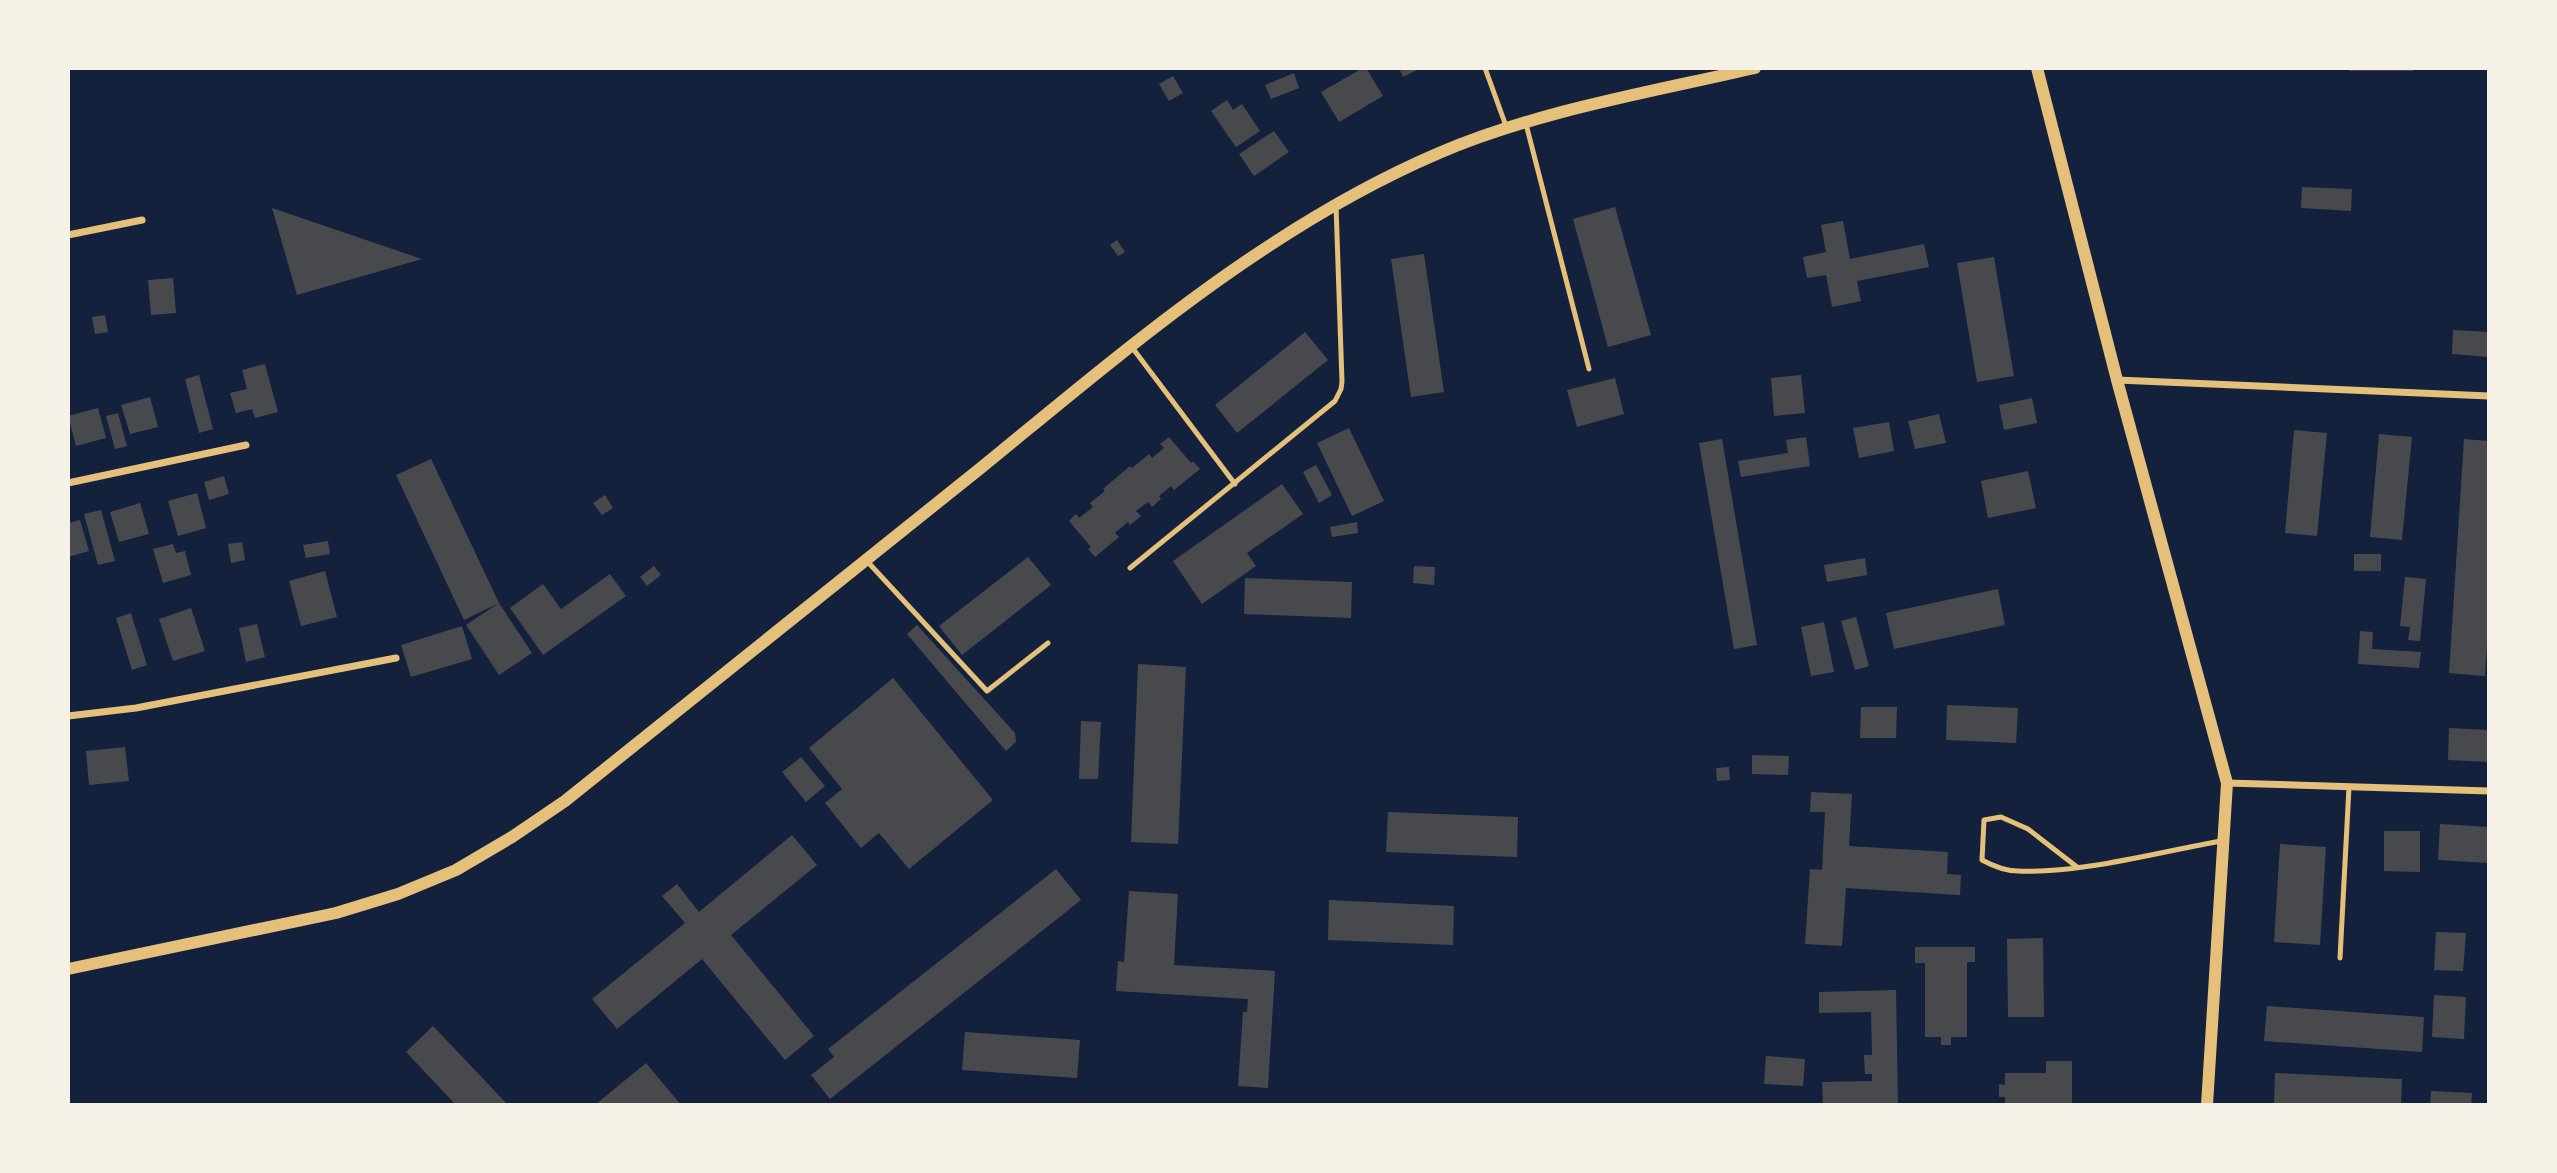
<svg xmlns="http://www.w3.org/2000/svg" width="2557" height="1173" viewBox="0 0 2557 1173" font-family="'Sofia Sans Condensed',sans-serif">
<rect width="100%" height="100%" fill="#14213d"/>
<path fill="#48494c" d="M1363 68H1366L1383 96 1339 122 1321 92Z
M1399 68H1421L1403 77Z
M2349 68H2413V71H2349Z
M1294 73 1299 88 1271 99 1265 85Z
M1173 76 1183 93 1169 101 1159 84Z
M1227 100 1233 110 1242 104 1260 131 1236 147 1211 111Z
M1274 131 1289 152 1254 176 1239 154Z
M2302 187 2352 189 2351 211 2301 208Z
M1615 207 1651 335 1608 347 1573 219Z
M272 208 422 259 297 295Z
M1843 221 1850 259 1924 244 1929 267 1857 281 1861 301 1832 307 1826 275 1807 278 1803 257 1826 252 1821 225Z
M1117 240 1125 252 1118 256 1110 245Z
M1424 254 1444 392 1411 397 1391 259Z
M1994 257 2014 376 1977 382 1957 263Z
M173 278 176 313 151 315 148 280Z
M105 315 108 332 95 334 92 317Z
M2453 330 2489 332V357L2452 354Z
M1305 332 1328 360 1237 433 1215 405Z
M265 364 278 412 255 418 252 409 236 413 230 393 247 389 242 370Z
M199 375 213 429 199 433 185 379Z
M1801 375 1805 413 1774 416 1771 378Z
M1615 378 1624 414 1577 427 1567 390Z
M150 397 158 427 130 434 121 405Z
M2032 398 2037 423 2004 430 1999 405Z
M98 408 106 438 76 446 68 416Z
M118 413 127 446 115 449 106 416Z
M1939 414 1946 443 1915 449 1908 421Z
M1889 422 1894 451 1859 458 1853 428Z
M1349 428 1384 501 1352 516 1317 443Z
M2294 430 2327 433 2317 536 2285 533Z
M2379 434 2412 437 2402 540 2370 537Z
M1169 437 1191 463 1193 461 1200 469 1174 490 1171 486 1159 496 1161 499 1152 507 1148 502 1136 511 1141 516 1130 525 1128 522 1115 533 1119 537 1095 557 1088 549 1091 547 1069 521 1076 514 1079 518 1093 507 1090 503 1105 491 1103 489 1130 466 1132 468 1149 454 1152 458 1164 448 1160 444Z
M1806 437 1810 466 1741 477 1738 461 1788 453 1786 440Z
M1722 439 1757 645 1734 649 1699 443Z
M2464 439 2489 441V615L2485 676 2449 673Z
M431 459 499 603 464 620 396 475Z
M1316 465 1332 495 1319 503 1303 472Z
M2028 471 2036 508 1988 518 1981 481Z
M224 476 229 494 209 500 204 482Z
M1282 484 1303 514 1247 553 1256 566 1202 604 1173 561Z
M197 493 206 528 178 536 168 501Z
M605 495 613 508 602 515 593 503Z
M140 503 149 534 119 542 110 512Z
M101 510 115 561 98 565 84 514Z
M80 520 89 551 68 557V523Z
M1357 522 1358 533 1332 537 1330 527Z
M328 541 330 554 306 558 303 545Z
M242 542 245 560 231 563 228 544Z
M173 544 176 553 185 551 191 575 163 583 153 549Z
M2354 554H2381V571H2354Z
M1028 557 1051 585 962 655 939 626Z
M1865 558 1867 575 1827 582 1824 565Z
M654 566 661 575 647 586 640 577Z
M1414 566 1435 567 1434 585 1413 583Z
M325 571 337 617 301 626 289 581Z
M610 574 626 596 543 655 510 608 543 584 561 609Z
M2405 577 2426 579 2420 641 2408 640 2410 627 2400 626Z
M1245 578 1352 582 1351 618 1244 614Z
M1998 589 2005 625 1894 649 1886 613Z
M499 603 532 653 499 675 466 625Z
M191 608 205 651 173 661 159 619Z
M131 613 147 665 132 670 116 618Z
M1856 617 1869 666 1855 670 1841 621Z
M1824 622 1834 672 1811 676 1801 627Z
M257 624 265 657 246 662 239 628Z
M917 625 1015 733 1016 742 1006 751 907 634Z
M462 626 472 659 411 677 401 645Z
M2360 631 2373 632 2372 649 2421 652 2419 668 2358 664Z
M1138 664 1186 667 1178 844 1131 842Z
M893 678 993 800 909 869 879 833 861 848 825 803 842 789 809 748Z
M1947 705 2018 708 2016 743 1946 740Z
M1861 707H1897L1896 738H1860Z
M1081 721 1101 722 1098 779H1079Z
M2449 728 2489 730V762L2448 760Z
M125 747 129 781 89 785 86 751Z
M1752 755 1789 756 1788 775 1752 774Z
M801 757 825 786 806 802 782 772Z
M1729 767 1730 780 1717 781 1716 768Z
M1811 792 1852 794 1849 846 1948 852 1947 874 1961 875 1960 895 1846 888 1842 946 1805 944 1810 869 1822 870 1825 812H1810Z
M1388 812 1518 817 1517 857 1386 852Z
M2440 824 2489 827V863L2438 860Z
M2384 831H2420V872L2384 871Z
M792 835 817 865 731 935 814 1036 785 1060 702 959 617 1029 592 999 685 923 662 896 677 884 699 912Z
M2280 844 2326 847 2320 945 2274 942Z
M1056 869 1081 900 830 1099 811 1075 834 1057 828 1049Z
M1129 891 1178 894 1174 965 1275 971 1268 1088 1238 1086 1243 1012H1247L1248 999 1116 991 1118 961 1124 962Z
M1329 900 1454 906 1453 945 1328 940Z
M2436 932 2466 933 2463 971 2434 970Z
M2043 938 2044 1017H2008L2007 939Z
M1915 947H1975V962H1967V1037H1951V1045H1941V1037H1925V963H1915Z
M1896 990 1898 1105H1823L1822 1082 1872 1081V1074H1865L1864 1055H1872L1871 1012 1819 1013V992Z
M2434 995 2466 997 2464 1039 2432 1037Z
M2267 1006 2424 1017 2422 1052 2264 1041Z
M433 1026 508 1105H456L406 1052Z
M965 1032 1080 1040 1077 1078 962 1070Z
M1766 1056 1805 1059 1803 1086 1764 1084Z
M2046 1061H2072V1105H2005V1097H1999V1084L2005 1085V1073H2046Z
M646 1063 681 1105H595Z
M2275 1073 2402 1079 2401 1105H2274Z
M2431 1091 2472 1093 2471 1105H2430Z"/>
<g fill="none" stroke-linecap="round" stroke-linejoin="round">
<path stroke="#e5c07b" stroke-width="5" d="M1485 68 1506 126
M1526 124 1589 369
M1131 346 1235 484
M866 560 987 691 1048 643
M1130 568 1335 401 1341 389 1342 382 1336 205
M2077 867 2028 829 2001 817 1984 820 1982 860C1993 866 2005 871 2018 871 2079 874 2159 852 2221 841
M2340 958 2349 787"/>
<path stroke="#e5c07b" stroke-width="7" d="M68 235 142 220
M2117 380 2489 396
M68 483 246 445
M68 716 136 708 396 658
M2227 783 2489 791"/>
<path stroke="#e5c07b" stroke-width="12" d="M2037 68 2117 380 2227 783 2207 1105
M68 969 336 913 398 894 456 870 512 837 565 801C704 690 843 579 982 467 1124 351 1268 226 1439 153 1537 111 1651 92 1755 68"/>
</g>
<rect width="2557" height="1173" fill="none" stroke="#f6f1e7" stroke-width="140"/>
</svg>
